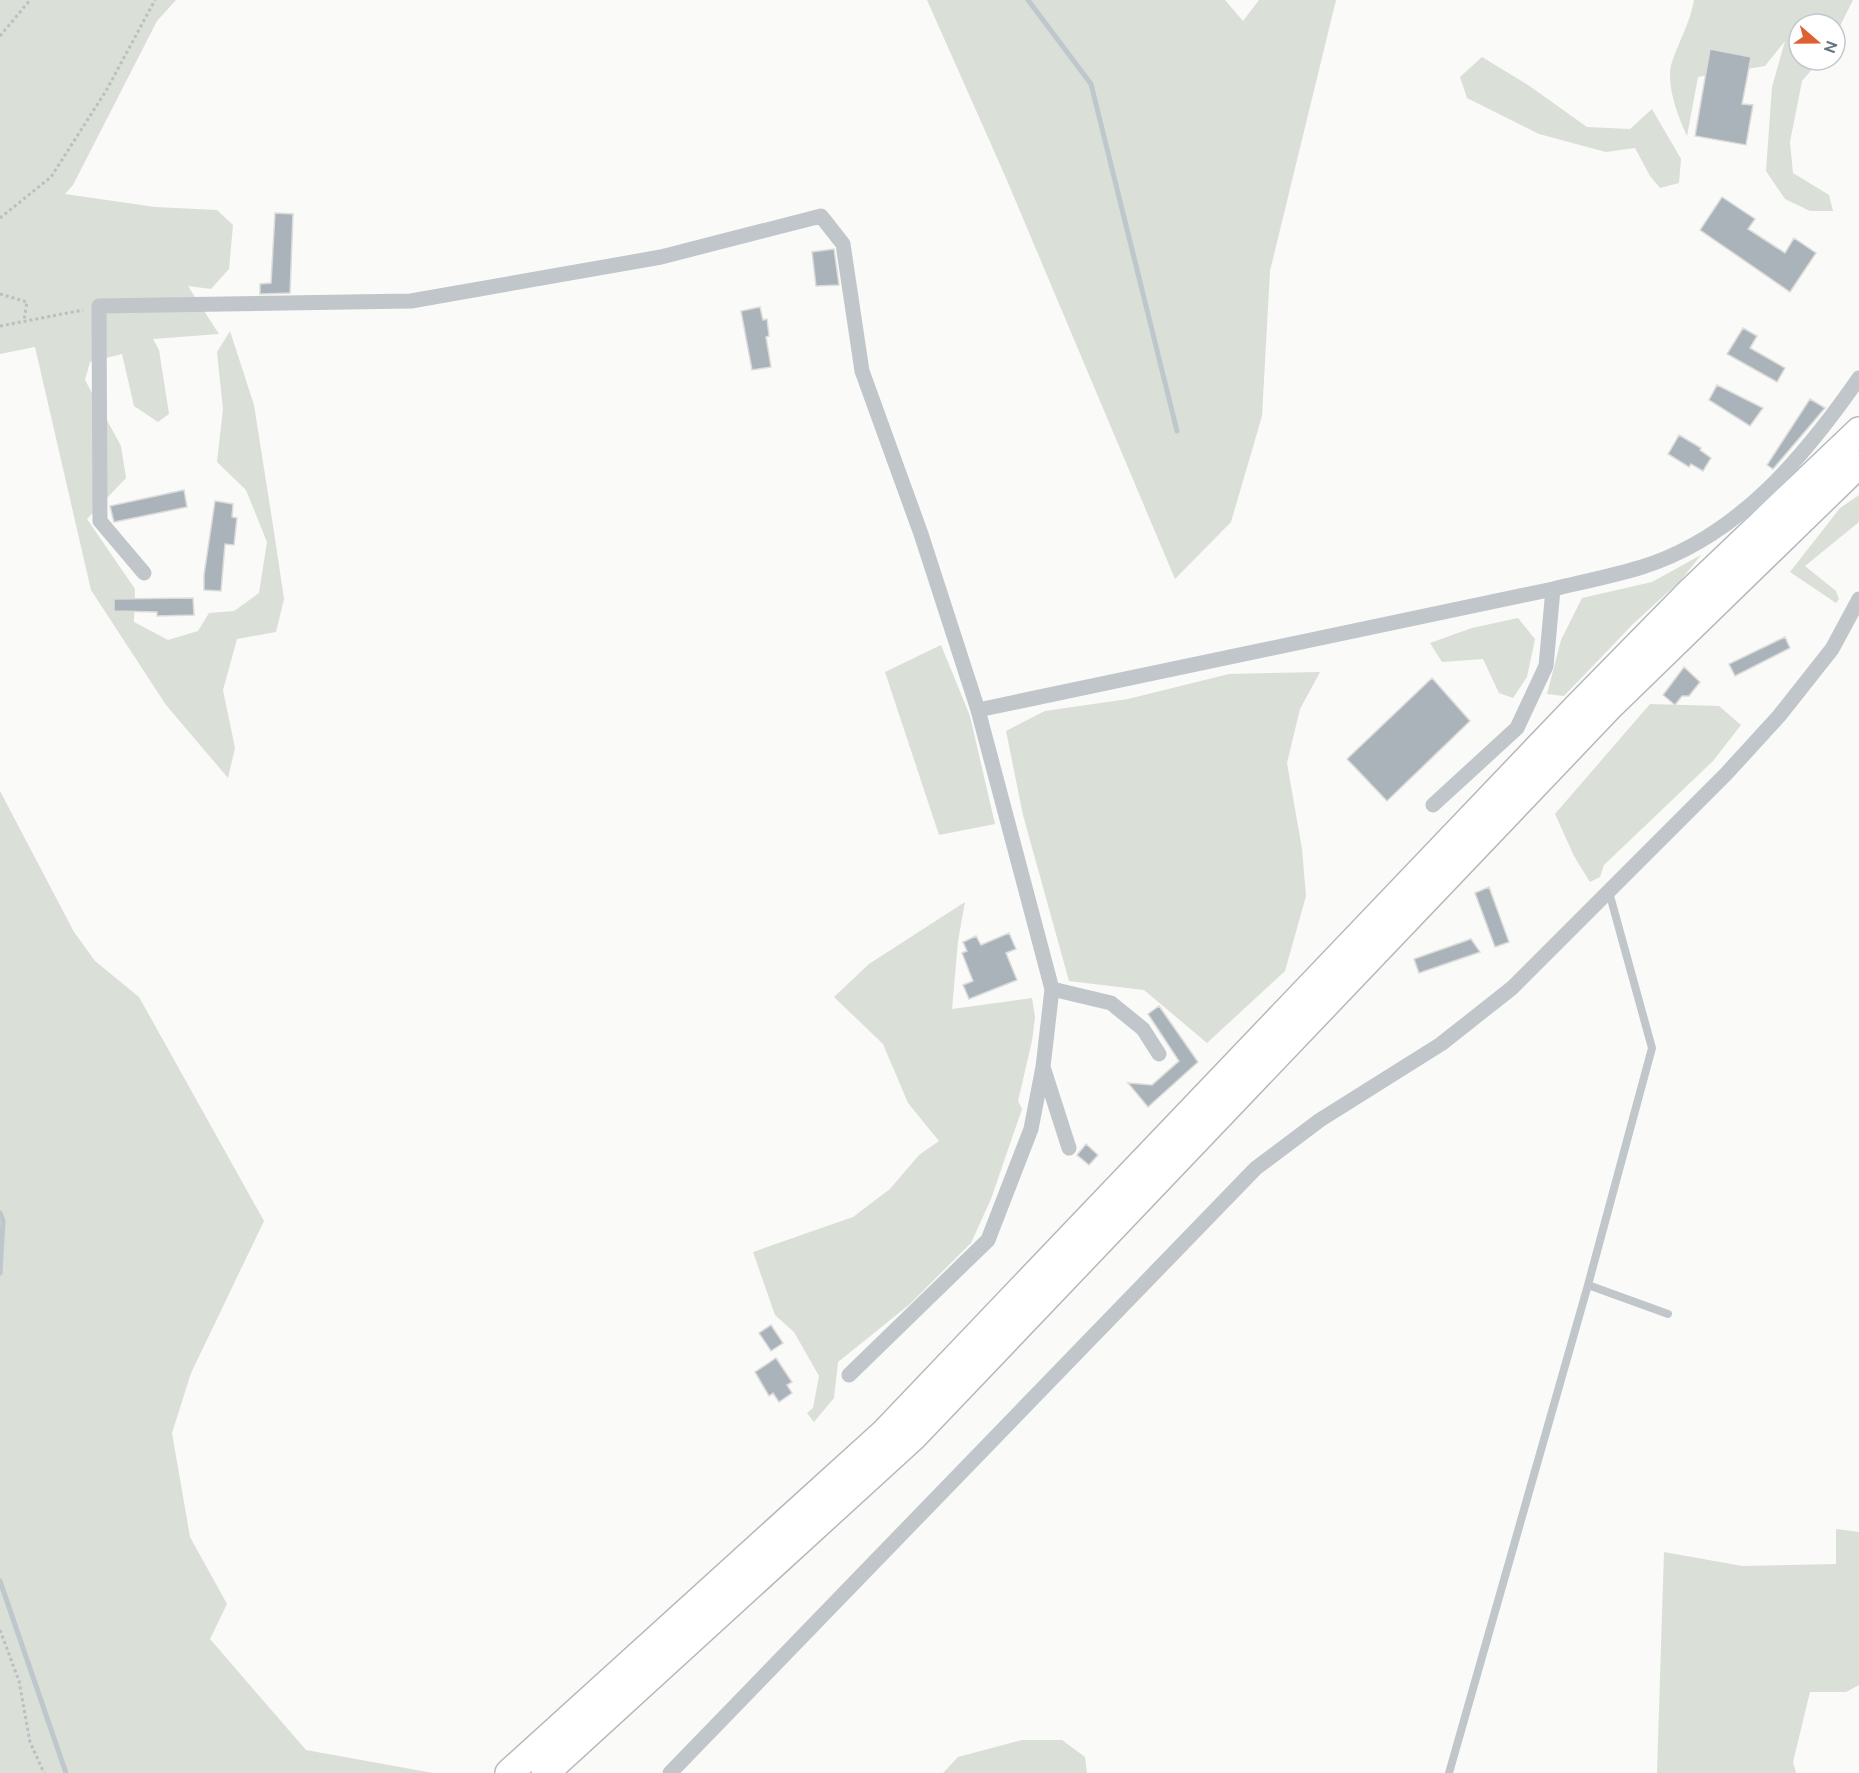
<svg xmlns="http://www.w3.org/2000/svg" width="1859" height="1773" viewBox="0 0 1859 1773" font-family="Ubuntu,sans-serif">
<rect width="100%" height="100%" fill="#fafaf8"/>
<path fill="#dadfd7" d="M0 0H176L157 21 73 185 65 194 155 207 217 210 233 225 229 269 211 289 188 286 219 334 153 339 159 350 169 414 158 422 134 406 122 354 90 362 85 380 121 446 126 478 87 519 135 589 134 622 168 640 198 631 209 613 234 611 259 593 267 542 246 490 217 462 223 409 217 352 230 331 254 405 274 532 284 599 276 632 237 639 223 690 235 748 228 778 166 705 91 590 35 347 0 354Z
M927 0H1225L1243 21 1259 0H1336L1270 271 1262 416 1231 522 1175 579 1006 178Z
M1694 0H1853L1835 36V24H1799V60H1820L1802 81 1790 142 1793 173 1829 195 1833 211H1810L1785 199 1766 171 1772 87 1785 41 1765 66 1698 77 1687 136C1678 117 1665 83 1672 62 1679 41 1690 23 1694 0Z
M1482 57 1528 85 1587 127 1630 129 1652 109 1681 159 1679 183 1660 188 1650 176 1635 148 1606 152 1539 134 1467 98 1460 77Z
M1859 495V522L1805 566 1836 591 1839 599 1836 603 1790 572 1840 508Z
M1701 555 1681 580 1633 624 1564 696 1547 694 1561 640 1582 598 1652 582Z
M1518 618 1535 639 1527 677 1513 698 1499 693 1483 659 1442 662 1430 643 1472 628Z
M941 645 970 716 995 824 939 835 885 672Z
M1320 672 1300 709 1287 763 1302 849 1306 896 1285 971 1207 1043 1144 990 1069 981 1023 815 1006 731 1045 711 1128 699 1229 674Z
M1650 704 1719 706 1741 725 1713 761 1604 865 1600 877 1590 882 1574 856 1555 814Z
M0 791 74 932 95 961 139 997 264 1221 191 1373 172 1433 190 1537 227 1604 210 1639 306 1750 433 1773H0Z
M965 902 958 941 952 1009 1032 998 1035 1017 1032 1041 1018 1101 1022 1109 991 1199 971 1243 910 1304 838 1362 834 1398 814 1422 807 1413 813 1408 819 1376 794 1332 775 1315 753 1252 853 1217 890 1189 919 1155 939 1141 908 1103 883 1044 834 997 869 964Z
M1836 1529 1859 1532V1685L1846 1692H1810L1793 1762 1796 1773H1657L1664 1552 1742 1566 1836 1564Z
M1022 1740H1062L1085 1757 1087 1773H943L958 1757Z"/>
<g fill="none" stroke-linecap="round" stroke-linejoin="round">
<path stroke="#bdc7cc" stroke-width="5" d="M1028 0 1091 84 1177 431
M0 1213 3 1221 0 1273
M0 1581 66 1773"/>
</g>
<path fill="#aab3b9" stroke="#dcdcda" stroke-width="1.5" d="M1710 49 1751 57 1742 104 1753 105 1746 145 1695 136Z
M1722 197 1755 219 1748 229 1785 253 1794 238 1816 253 1790 292 1700 230Z
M275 213 293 214 290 293 260 294V284L271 283Z
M834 249 839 285 816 286 812 252Z
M760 307 763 320 767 319 769 336 766 337 771 367 752 370 741 311Z
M1743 328 1757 336 1750 348 1785 368 1777 382 1727 354Z
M1717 385 1763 408 1750 426 1709 400Z
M1810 399 1825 408 1773 469 1767 465Z
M1679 435 1701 448 1700 450 1711 458 1703 471 1691 464 1689 467 1668 454Z
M184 490 187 507 114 522 110 506Z
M215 501 233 504 232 517 237 518 234 545 225 544 221 591 204 590V575Z
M193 598 194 615 157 616V612L114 611V599Z
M1785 637 1790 648 1735 676 1729 664Z
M1684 667 1700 682 1689 696H1682L1675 705 1663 695Z
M1432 678 1470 721 1387 801 1347 759Z
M1489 887 1509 942 1495 947 1475 893Z
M1009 933 1016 949 1006 953 1017 980 969 999 963 985 973 981 962 953 967 951 963 942 976 936 981 945Z
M1471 939 1480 952 1419 973 1414 959Z
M1159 1006 1198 1062 1148 1107 1128 1083 1152 1085 1179 1061 1148 1014Z
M1086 1144 1098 1155 1089 1165 1077 1155Z
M771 1325 783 1343 771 1351 759 1333Z
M776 1358 792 1382 787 1385 792 1393 779 1402 773 1393 769 1396 755 1372Z"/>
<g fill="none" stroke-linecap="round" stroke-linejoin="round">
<g stroke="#b5b9bd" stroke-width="30">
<path id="highway" d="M509 1773 884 1433 1578 706 1690 592 1859 431
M545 1773 914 1436 1611 705 1859 464"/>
</g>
<path stroke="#bcbfc2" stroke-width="3" stroke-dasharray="3 3" stroke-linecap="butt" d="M0 36 30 0
M0 218 51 177 106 91 155 0
M0 294 27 302 24 320
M0 326 83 310
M0 1630 19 1681 30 1742 44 1773"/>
<path stroke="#c1c6ca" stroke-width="8" d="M1588 1285 1668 1314
M1449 1773 1588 1285 1652 1048 1609 892"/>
<path stroke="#c1c6ca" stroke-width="15" d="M144 573 100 521 99 306 411 301 661 257 821 216 843 244 862 371 921 534 978 710 1052 989 1043 1067 1031 1129 988 1240 849 1375
M978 710 1553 589C1582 582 1613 576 1642 567 1738 537 1804 457 1859 378
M1433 805 1517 728 1546 666 1553 589
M1052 989 1111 1003 1143 1029 1159 1054
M1044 1070 1069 1148
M670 1773 1256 1168 1320 1120 1441 1044 1512 988 1726 774 1779 716 1832 649 1859 599"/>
<use href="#highway" stroke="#fff" stroke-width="27"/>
</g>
<g transform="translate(1817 42) rotate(110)"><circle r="28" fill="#ffffff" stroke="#c2c8cd" stroke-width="1.5"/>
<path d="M0-4.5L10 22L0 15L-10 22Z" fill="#de6134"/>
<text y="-9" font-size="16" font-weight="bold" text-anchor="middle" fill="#667582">N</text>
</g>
</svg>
